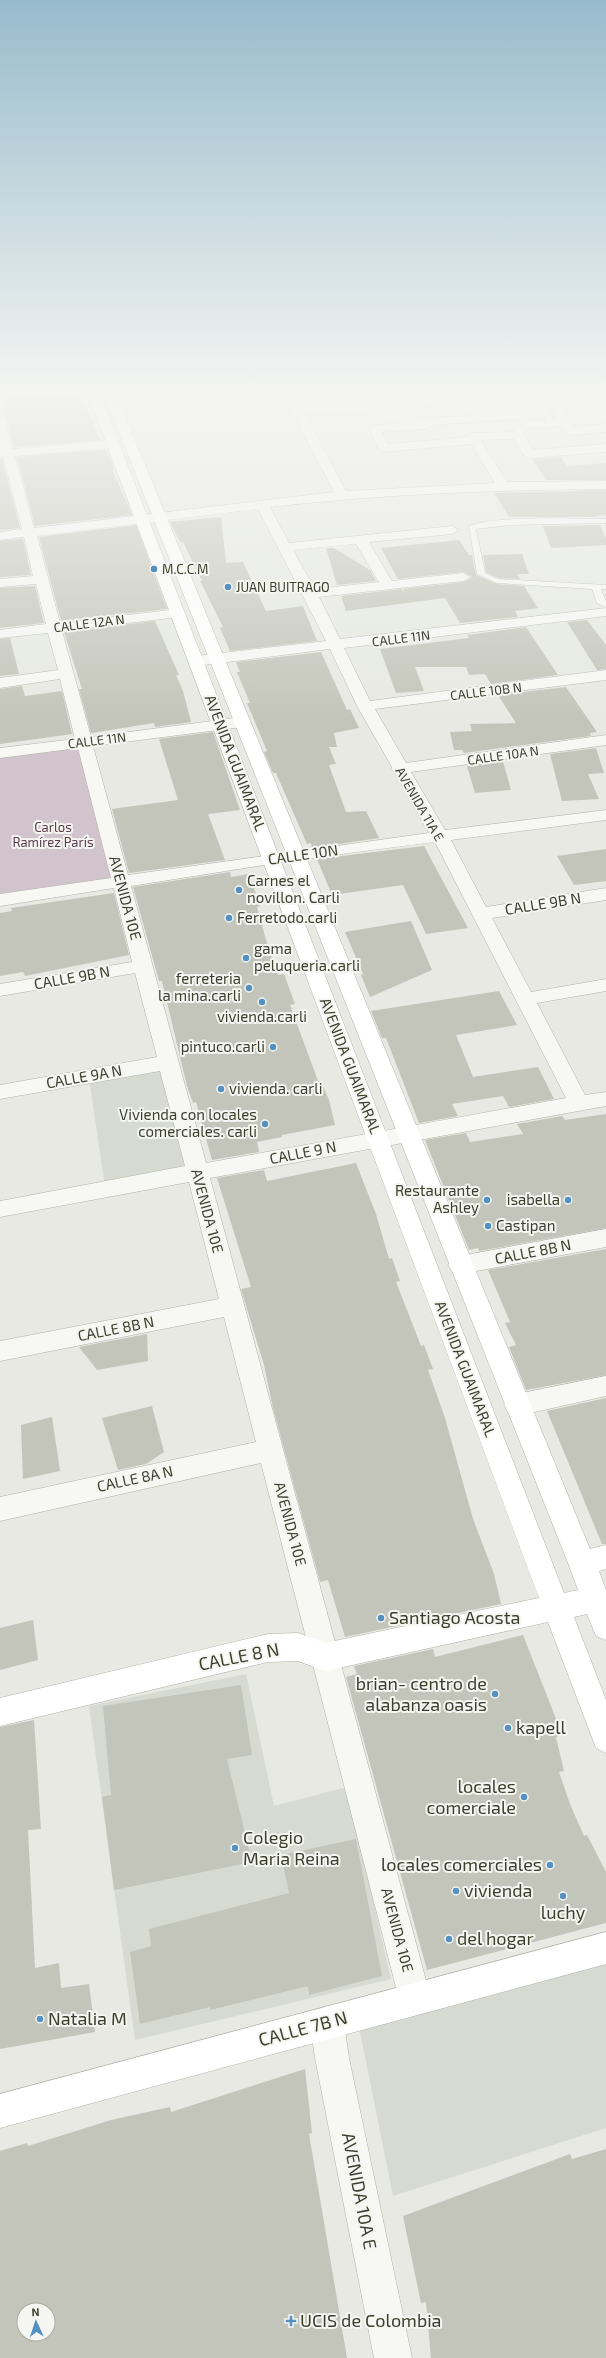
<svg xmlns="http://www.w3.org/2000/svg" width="606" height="2358" viewBox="0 0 606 2358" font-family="'Exo 2',sans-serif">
<rect width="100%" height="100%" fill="#e7e9e2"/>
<path fill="#d7dad0" d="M173 1064 197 1171 105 1187 89 1078Z
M246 1674 274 1806 347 1787 391 1979 135 2040 89 1706Z
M606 1960V2128L393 2196 358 2022Z"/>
<path fill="#d2c4cd" d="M82 746 122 878 0 897V757Z"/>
<path fill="#c3c5ba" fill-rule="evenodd" d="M0 394H81L100 440 14 447Z
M106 450 111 460 114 469H112L132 515 35 526 17 457Z
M561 457 567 466 606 463V480H546L532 459Z
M0 459H2L20 528 0 530Z
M606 490V515L596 516 597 517H509L494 493Z
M221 517 226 563 243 562 266 611 303 606 317 641 230 651 220 628 223 627 200 581H202L183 542H180L170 522Z
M136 525 167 609 61 621 39 537Z
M600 525 606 538V545L551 548 543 526Z
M23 539 31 575 0 577V541Z
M459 540 469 555H472L476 575 497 584 524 586 538 608 515 611 518 617 460 623 445 598 346 611 341 596 401 589 405 592 403 589 463 582 471 578V576L463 572 398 579 381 548Z
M326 548H334L370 570 376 581 337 585Z
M522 554 529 574H517L520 579 498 578 486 572 483 555Z
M35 586 44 623 0 628V588Z
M587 620 606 645V669L597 670 567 622Z
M155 621 179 675H176L183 691 191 722 155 727 154 723 91 733 79 689H82L64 632Z
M526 627 558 675 491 684 485 674 469 675 466 667H415L424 691 396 693 380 649 469 638 467 635Z
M10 638 19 674 0 676V639Z
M321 652 347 710 350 709 359 728 334 733 337 747H329L336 764 329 765 346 812 366 811 379 838 312 848 311 843 307 844 276 773H273L264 752 267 751 247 703H250L237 672H240L236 662Z
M22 686 25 696 62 691 72 734 0 744V689Z
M566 687 597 732 590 733 591 736 464 753 462 750H454L450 732 472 731 470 724 516 723 498 695Z
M213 732 240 810 208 814 225 860 129 873 112 809 178 800 159 739Z
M596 748 604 773 588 774 599 799 562 801 550 754Z
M503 761 511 790 475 793 467 766Z
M424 846 468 928 426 934 403 885 332 895 317 859Z
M606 849V881L574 885 557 856Z
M230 872 231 877 249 874 260 906 257 907 268 947 278 975 284 974 295 1004 290 1005 318 1081H321L329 1100 335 1125 282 1135V1137L257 1142 259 1152 212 1160 196 1102 193 1103 187 1086 162 981H159L133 887Z
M114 893 129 955 25 976 23 972 0 976V913L12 911 11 908Z
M411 921 432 970 370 997 361 975 363 974 345 932Z
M499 991 517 1025 456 1035 473 1077 538 1067 554 1099 509 1107 503 1096 452 1104 458 1116 419 1123 386 1038H382L371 1011Z
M606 1114V1228L479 1251 478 1248 469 1250 425 1140 466 1133 470 1142 523 1134 517 1124 562 1116 565 1120Z
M356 1163 376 1214 389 1259 392 1258 400 1281 396 1282 421 1346 424 1345 433 1369 428 1370 445 1418 473 1519 494 1574 501 1604 345 1637 328 1580 320 1582 273 1408 264 1365 241 1289 251 1287 217 1178 264 1170 267 1181Z
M606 1249V1375L526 1390 509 1347 516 1345 505 1323 510 1322 488 1270Z
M147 1334 148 1361 97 1370 79 1347Z
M606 1398V1544H602L547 1411Z
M152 1406 164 1452 146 1464 118 1470 102 1418Z
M52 1417 60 1471 23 1479 21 1425Z
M33 1620 38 1660 0 1670V1628Z
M523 1635 562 1734 556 1737 564 1771 559 1772 570 1804 584 1836 587 1835 606 1872V1923L427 1970 346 1677 357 1674 354 1666 433 1649 435 1657Z
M241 1685 252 1755 227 1759 252 1862 114 1890 102 1797 111 1795 103 1706Z
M34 1720 41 1829 28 1830 35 1968 59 1963 61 1988 89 1984 95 2032 0 2049V1727Z
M356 1839 382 1976 309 1995 308 1986 210 2010V2007L140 2024 130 1952 151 1946 149 1929 289 1893 281 1855Z
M305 2069 312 2133 309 2134 347 2358H0V2151L27 2143 28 2146 111 2120 170 2107 171 2112ZM24 2310H48V2334H24Z
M606 2149V2358H431L426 2302 421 2303 403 2216 570 2154 572 2159Z"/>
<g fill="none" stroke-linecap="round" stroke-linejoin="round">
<g stroke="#b0b3a8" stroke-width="1">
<path id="lane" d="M529 394H535L556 423 554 424H550Z
M606 519V523L511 525 476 529 485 573 498 579 606 585V589H601L606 601V608L597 603 592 589 497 583 477 574 469 526C500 515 571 519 606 519Z"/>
</g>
<g stroke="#b0b3a8" stroke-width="1">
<path id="street" d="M506 394H561L555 397 574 427 606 424V432L570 435 566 434 561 426 529 428 523 434 533 450 606 444V452L529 458 525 457 514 439 481 440 507 482 606 481V489C494 490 382 494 270 507L289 543 452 526 459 530 452 534 369 542 392 581 463 573 470 577 463 581 319 597 340 639 606 608V616L344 648 370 701 606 670V680L375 709 406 763 606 735V745L411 772 445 830 606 810V820L451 840 486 907 606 888V900L492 918 531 992 606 979V991L537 1003 585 1095 606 1092V1106L210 1178 431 1999 427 2011 415 2015 403 2011 399 1999 261 1463 0 1521V1497L256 1442 224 1317 0 1361V1341L219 1299 189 1182 0 1217V1201L185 1166 160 1071 0 1099V1085L157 1057 135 973 0 996V984L132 962 114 888 0 906V894L111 878 78 748 0 758V748L75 739 60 679 0 688V678L58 670 48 633 0 638V630L46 624 36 584 0 587V579L33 576 24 537 0 540V532L22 529 3 457 0 458V418L6 422 13 449 113 440 119 444 113 448 15 456 34 528 334 492 290 409 114 407 110 406 108 404 110 402H294L325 406ZM544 398 557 419 521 422 513 432 473 433 467 437 388 444 382 432 426 429 432 425 519 419 523 417 525 415 523 413 424 418 418 422 375 425 369 429 378 448 384 452 471 444 495 483 346 491 303 411 325 414ZM258 509 326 641 196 656 188 661 196 666 330 649 357 706 392 767 391 769 395 773 429 833 128 875 93 746 242 727 248 725 250 722 248 719 242 717 91 737 62 631 178 617 185 613 178 609 60 623 37 536ZM356 544 379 582 315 589 293 550ZM435 842 566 1098 206 1163 131 886 296 860Z
M606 1229V1247L460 1274 452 1271 448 1265 452 1259 460 1256Z
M606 1376V1396L517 1416 508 1412 504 1405 508 1398 517 1394Z
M327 2006 339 2011 344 2023 349 2058 412 2358H374L315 2058 310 2023 315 2011Z"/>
</g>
<g stroke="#b0b3a8" stroke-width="1">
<path id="secondary" d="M88 394H100L564 1593 578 1590 568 1563 104 394H116L590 1549 606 1545V1569L599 1571 606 1590V1640L596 1636 587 1614 574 1617 606 1700V1753L596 1748 548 1622 325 1671 298 1661 268 1662 0 1726V1698L268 1634 298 1633 325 1643 539 1598Z
M606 1932V1964L0 2128V2094Z"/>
</g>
<use href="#lane" fill="#f7f7f4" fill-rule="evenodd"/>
<use href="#street" fill="#f7f7f4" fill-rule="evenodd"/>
<use href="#secondary" fill="#fff" fill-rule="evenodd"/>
</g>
<linearGradient id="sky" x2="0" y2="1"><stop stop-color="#98bbcc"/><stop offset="0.54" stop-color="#f4f5f2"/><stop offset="1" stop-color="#f4f5f2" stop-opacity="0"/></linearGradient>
<rect width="606" height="724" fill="url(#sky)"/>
<g fill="#5591c0" stroke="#f5f6f1" stroke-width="1.5">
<circle cx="154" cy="569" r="4"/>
<circle cx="228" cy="587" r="4"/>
<circle cx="239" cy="890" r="4"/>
<circle cx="229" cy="918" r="4"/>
<circle cx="246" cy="958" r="4"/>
<circle cx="249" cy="988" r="4"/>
<circle cx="262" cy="1002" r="4"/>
<circle cx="273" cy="1047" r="4"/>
<circle cx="221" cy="1089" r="4"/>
<circle cx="265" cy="1124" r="4"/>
<circle cx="487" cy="1200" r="4"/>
<circle cx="568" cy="1200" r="4"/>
<circle cx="488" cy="1226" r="4"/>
<circle cx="381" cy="1618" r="4"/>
<circle cx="495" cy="1694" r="4"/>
<circle cx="508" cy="1728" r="4"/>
<circle cx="524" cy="1797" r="4"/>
<circle cx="235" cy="1848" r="4"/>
<circle cx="550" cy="1865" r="4"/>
<circle cx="456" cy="1891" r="4"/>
<circle cx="563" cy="1896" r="4"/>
<circle cx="449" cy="1939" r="4"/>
<circle cx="40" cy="2019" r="4"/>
<path d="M289 2315h4v4h4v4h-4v4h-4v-4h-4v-4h4z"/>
</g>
<g text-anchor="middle" stroke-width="4" stroke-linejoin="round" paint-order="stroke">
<g font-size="13" fill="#3b3f2c" stroke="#f5f6f1" text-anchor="start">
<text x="162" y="574">M.C.C.M</text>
<text x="236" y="592">JUAN BUITRAGO</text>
</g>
<g font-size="13" fill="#3b3f2c" stroke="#f5f6f1">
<text transform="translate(89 623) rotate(-7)" y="5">CALLE 12A N</text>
<text transform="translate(401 638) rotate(-7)" y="5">CALLE 11N</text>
<text transform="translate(486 691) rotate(-7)" y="5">CALLE 10B N</text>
<text transform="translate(97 740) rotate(-7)" y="5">CALLE 11N</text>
<text transform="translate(503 755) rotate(-8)" y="5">CALLE 10A N</text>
<text transform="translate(420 804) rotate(60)" y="5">AVENIDA 11A E</text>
</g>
<g font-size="13" fill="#593b4d" stroke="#f5f6f1">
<text x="53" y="832">Carlos<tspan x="53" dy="15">Ramírez París</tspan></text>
</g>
<g font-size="15" fill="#3b3f2c" stroke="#f5f6f1">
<text transform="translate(235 763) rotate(69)" y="5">AVENIDA GUAIMARAL</text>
<text transform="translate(303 855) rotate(-8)" y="5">CALLE 10N</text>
<text transform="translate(125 898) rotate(75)" y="5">AVENIDA 10E</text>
<text transform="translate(543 904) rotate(-9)" y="5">CALLE 9B N</text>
<text transform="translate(72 978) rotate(-10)" y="5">CALLE 9B N</text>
<text transform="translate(350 1066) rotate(69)" y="5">AVENIDA GUAIMARAL</text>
<text transform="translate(84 1077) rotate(-10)" y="5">CALLE 9A N</text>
<text transform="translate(303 1153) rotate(-11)" y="5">CALLE 9 N</text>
<text transform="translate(207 1211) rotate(75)" y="5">AVENIDA 10E</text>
<text transform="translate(533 1252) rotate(-11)" y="5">CALLE 8B N</text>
<text transform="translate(116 1329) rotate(-11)" y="5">CALLE 8B N</text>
<text transform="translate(465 1369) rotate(69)" y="5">AVENIDA GUAIMARAL</text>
<text transform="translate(135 1479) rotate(-12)" y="5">CALLE 8A N</text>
<text transform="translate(290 1524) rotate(75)" y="5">AVENIDA 10E</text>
<text transform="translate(397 1930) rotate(75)" y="5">AVENIDA 10E</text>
</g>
<g font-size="15" fill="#3b3f2c" stroke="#f5f6f1" text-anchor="start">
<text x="247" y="886">Carnes el<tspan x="247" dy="17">novillon. Carli</tspan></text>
<text x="237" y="923">Ferretodo.carli</text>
<text x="254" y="954">gama<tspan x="254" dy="17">peluqueria.carli</tspan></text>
<text x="241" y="984" text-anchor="end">ferreteria<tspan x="241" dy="17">la mina.carli</tspan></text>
<text x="262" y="1022" text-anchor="middle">vivienda.carli</text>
<text x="265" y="1052" text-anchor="end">pintuco.carli</text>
<text x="229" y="1094">vivienda. carli</text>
<text x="257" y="1120" text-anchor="end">Vivienda con locales<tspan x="257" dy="17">comerciales. carli</tspan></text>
<text x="479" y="1196" text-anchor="end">Restaurante<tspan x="479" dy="17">Ashley</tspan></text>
<text x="560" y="1205" text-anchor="end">isabella</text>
<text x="496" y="1231">Castipan</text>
</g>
<g font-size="18" fill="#3b3f2c" stroke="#f5f6f1" text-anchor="start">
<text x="389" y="1624">Santiago Acosta</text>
<text x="487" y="1690" text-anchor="end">brian- centro de<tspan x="487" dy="21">alabanza oasis</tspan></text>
<text x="516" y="1734">kapell</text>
<text x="516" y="1793" text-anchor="end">locales<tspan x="516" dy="21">comerciale</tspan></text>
<text x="243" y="1844">Colegio<tspan x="243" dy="21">Maria Reina</tspan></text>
<text x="542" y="1871" text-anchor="end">locales comerciales</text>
<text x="464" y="1897">vivienda</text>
<text x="563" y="1919" text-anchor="middle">luchy</text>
<text x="457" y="1945">del hogar</text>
<text x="48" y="2025">Natalia M</text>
<text x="300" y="2327">UCIS de Colombia</text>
</g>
<g font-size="18" fill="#3b3f2c" stroke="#f5f6f1">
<text transform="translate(239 1657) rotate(-11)" y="6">CALLE 8 N</text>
<text transform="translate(303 2029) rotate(-15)" y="6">CALLE 7B N</text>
<text transform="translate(359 2191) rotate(79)" y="6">AVENIDA 10A E</text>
</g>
</g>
<g transform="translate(36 2322) rotate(357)"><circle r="19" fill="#f5f6f1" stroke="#abada2"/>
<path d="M0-3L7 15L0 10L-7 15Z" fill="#5591c0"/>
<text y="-6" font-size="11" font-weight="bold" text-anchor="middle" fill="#3b3f2c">N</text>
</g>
</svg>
